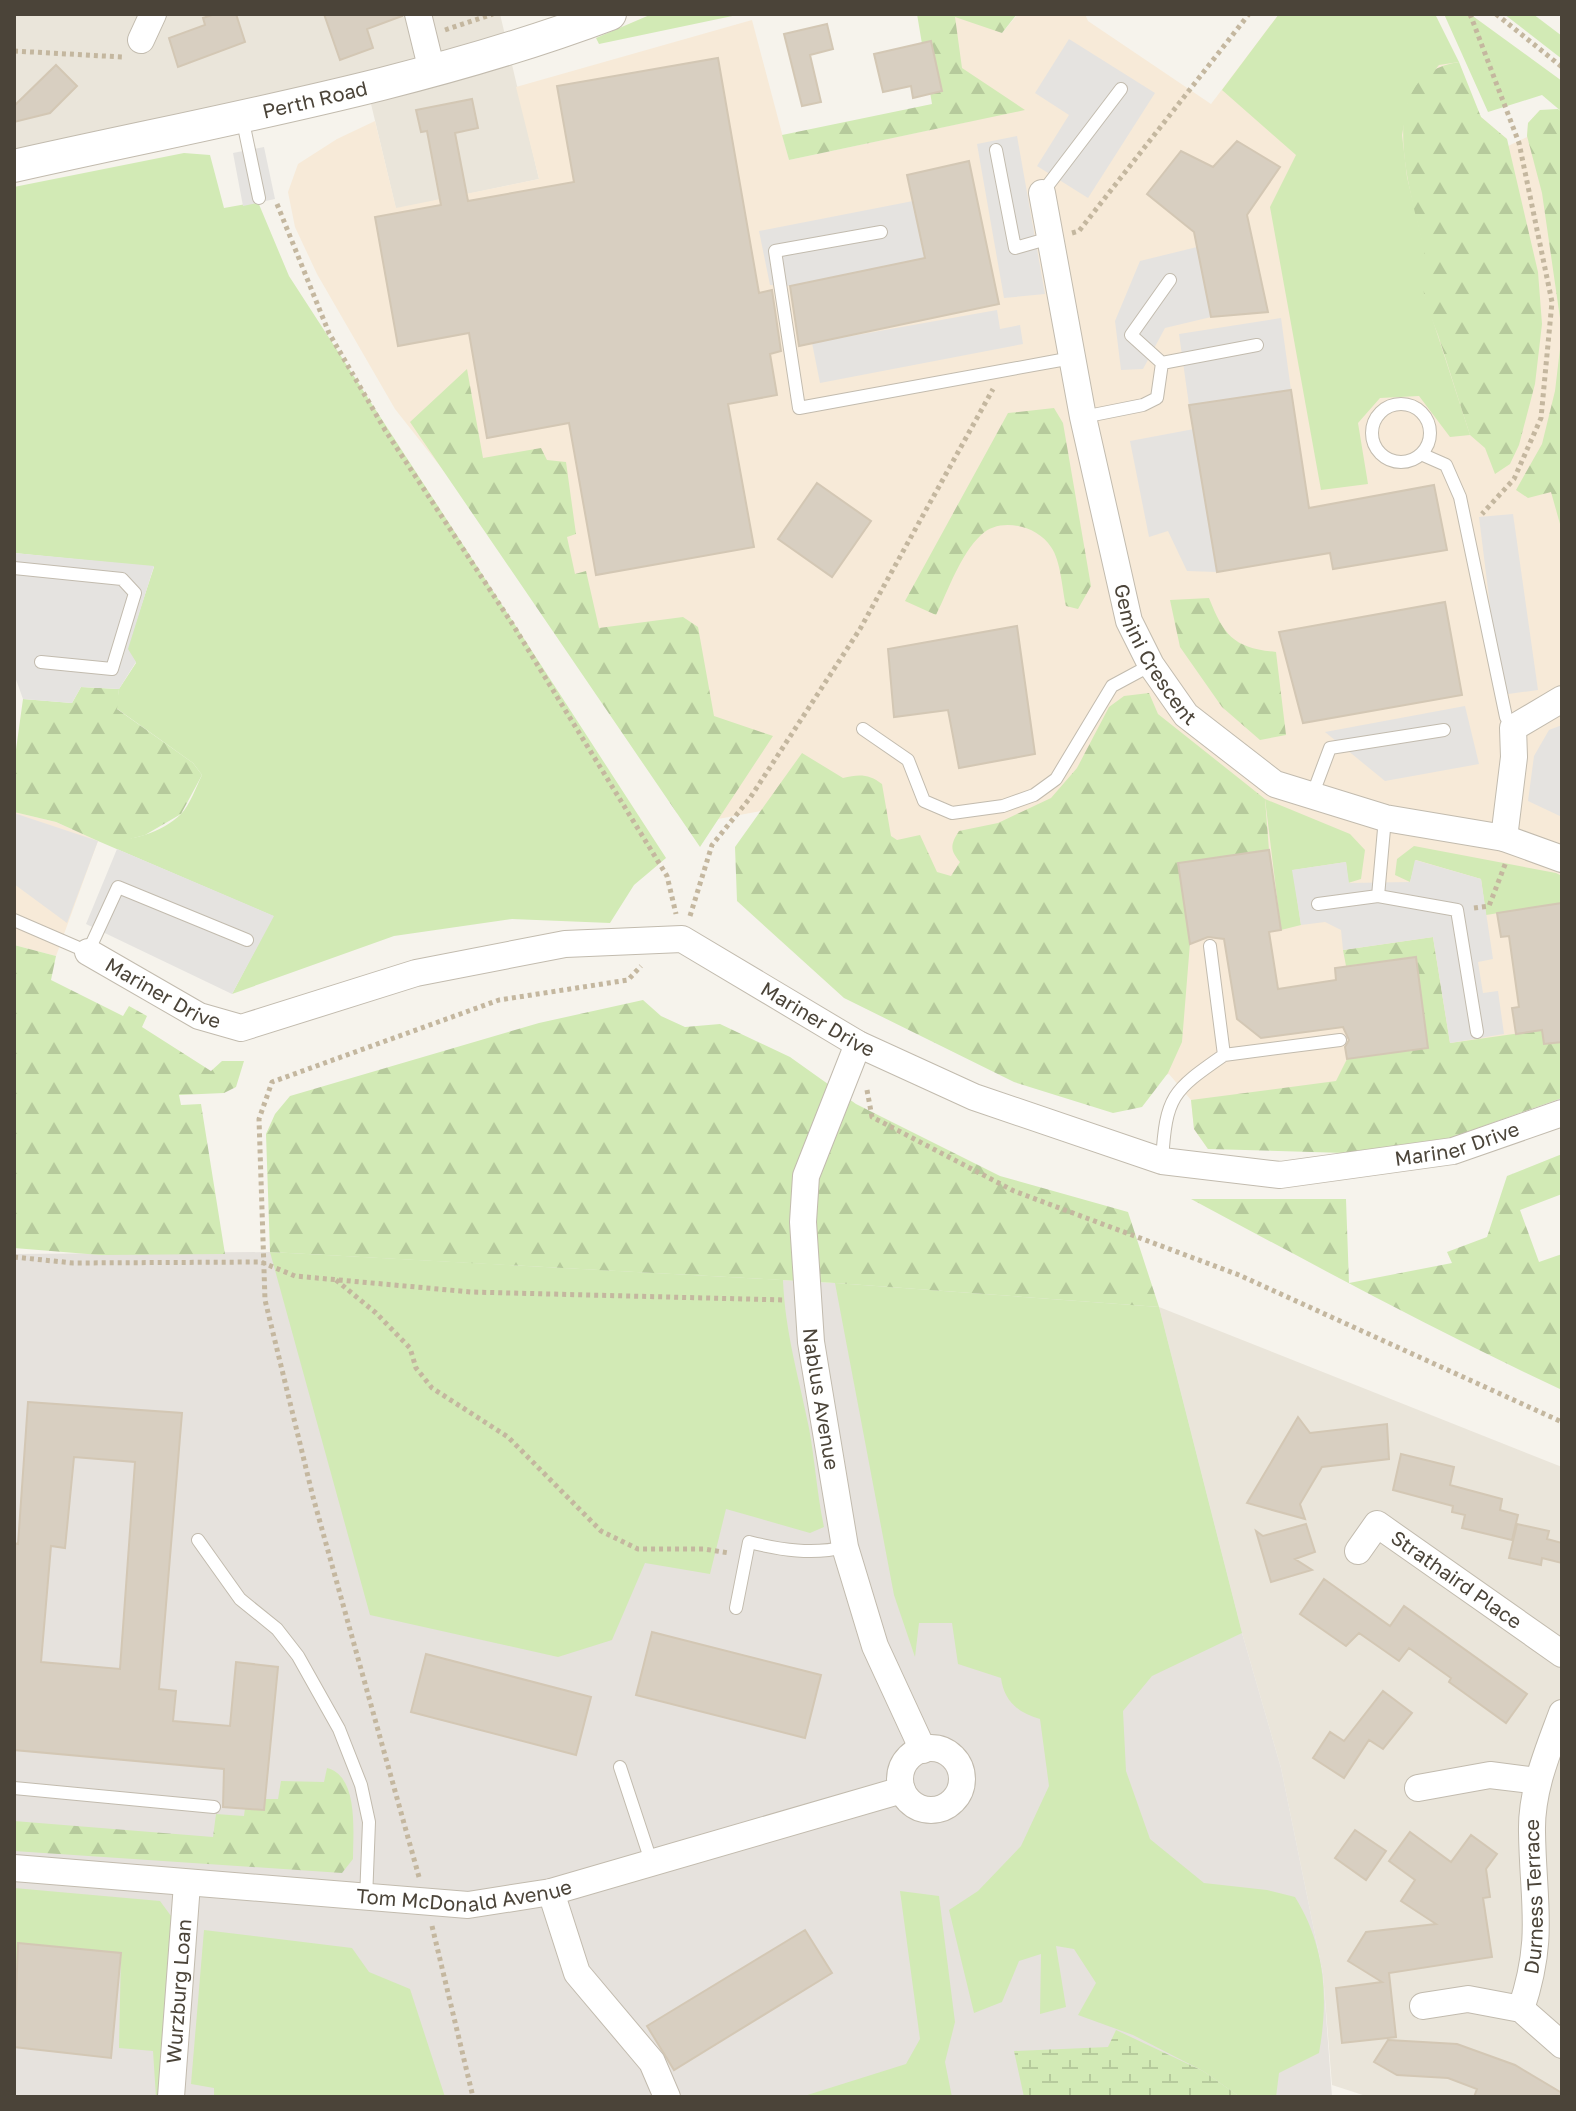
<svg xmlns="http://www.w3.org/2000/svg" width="1576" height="2111" viewBox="0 0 1576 2111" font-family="'Golos Text',sans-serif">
<defs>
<pattern id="forest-firs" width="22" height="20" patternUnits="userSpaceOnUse" patternTransform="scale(2)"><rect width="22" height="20" fill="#d2eab5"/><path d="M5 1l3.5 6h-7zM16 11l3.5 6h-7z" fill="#b6ca9c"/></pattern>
<pattern id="wetland-marsh" width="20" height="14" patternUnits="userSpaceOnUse" patternTransform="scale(2)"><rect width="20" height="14" fill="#d2eab5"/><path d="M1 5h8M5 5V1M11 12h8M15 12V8" fill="none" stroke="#b6ca9c"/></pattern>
</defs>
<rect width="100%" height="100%" fill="#f6f3ec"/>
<path fill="#eae5da" d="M14 14H500L539 179 396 209 367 87 14 166Z
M1159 1307 1562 1467V2097H1369L1332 2085 1323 1974 1281 1768 1242 1633Z"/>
<path fill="#f7ead8" d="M943 14H971L1002 33 1018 14H1085L1088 21 1211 104 1279 14H1435L1481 117 1507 139 1508 146 1527 137 1528 123 1540 110 1562 112V1098L1208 1149 1194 1129 1191 1100 1169 1074 1129 1086 761 811 718 819 395 409 317 274 295 227 288 192 298 164 337 139 375 121 396 208 539 179 516 87 752 20 789 160 967 122Z
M14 812 56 822 98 841 56 956 14 945Z"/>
<path fill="#e6e2dd" d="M270 1252 835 1283 1159 1307 1242 1633 1281 1768 1323 1974 1332 2097H14V1254Z"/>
<path fill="#d2eab5" d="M652 14H742L599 44 596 38Z
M1279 14H1435L1459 62 1439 65 1408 103 1402 135 1407 177 1426 256 1424 293 1470 435 1450 437 1419 396 1380 398 1358 423 1368 484 1321 490 1270 207 1296 155 1222 90Z
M1444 14H1470L1562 81V112L1542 95 1488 112Z
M1504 14H1533L1562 36V59Z
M184 153 210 155 224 208 258 202 289 276 666 858 634 885 610 923 512 919 394 936 232 994 273 916 98 841C125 842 160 835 181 814 190 805 196 787 202 775L193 763 116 708 119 689 136 663 127 649 154 567 14 553V187Z
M1265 799 1350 834 1365 850 1361 879 1348 883 1346 862 1293 870 1301 925 1281 930Z
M1414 846 1556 873 1562 876V903L1486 915 1481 879 1416 860 1410 882 1395 875 1397 859Z
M270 1252 783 1280C785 1332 799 1378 809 1428 815 1461 817 1494 824 1527L810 1533 726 1509 710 1574 645 1563 612 1640 558 1657 370 1615Z
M835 1283 1159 1307 1242 1633 1152 1676 1123 1711 1126 1771 1150 1839 1204 1883 1267 1890 1295 1897C1325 1945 1329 1998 1319 2053L1279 2073 1276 2097H1240L1203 2071 1133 2035 1078 2015 1096 1983 1074 1949 1056 1946 1066 2007 1040 2014 1041 1954 1019 1961 1002 2002 974 2013 949 1910 978 1891 1021 1846 1049 1786 1040 1719C1018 1713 1004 1701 1001 1678L958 1664 952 1623H919L915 1657 894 1595Z
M14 1888 160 1901 174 1920 166 2097H156L153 2051 119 2048 121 1953 19 1943 14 1989Z
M900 1891 939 1896 955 2022 945 2062 952 2097H801L906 2064 920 2039Z
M204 1930 352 1948 369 1972 410 1989 445 2097H214V2088L191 2084Z"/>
<path fill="url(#forest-firs)" d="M917 14H1017L1002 33 955 17 962 68 1025 110 789 160 782 135 932 104Z
M1459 62 1481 117 1507 139 1538 272 1542 324 1535 384 1519 445 1510 464 1495 474 1485 448 1470 435C1459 402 1449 368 1438 335 1433 322 1427 307 1424 294 1422 280 1427 265 1424 251 1412 192 1369 75 1459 62Z
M1558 109 1562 112V531L1551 492 1528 498 1516 490 1542 444 1555 391 1562 332 1542 193 1527 136 1528 123 1540 110Z
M467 369 483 458 541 448 547 460 566 462 576 534 567 537 575 574 586 571 599 628 683 617 698 627 714 716 773 736 700 847 410 422Z
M1054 408 1063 423 1091 586 1078 609 1066 606C1062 589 1061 561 1051 547 1038 526 1000 516 981 535 960 555 949 589 936 615L905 601 1008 413Z
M1209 598C1224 636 1234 648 1276 652L1286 735 1260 740 1222 707 1180 647 1170 600Z
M81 687 119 689 117 709 193 763 202 775 181 814 145 835 119 842 98 841 56 822 14 812V764L23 699 72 703Z
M1149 693 1158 714 1265 799 1269 850 1178 863 1190 943 1182 1042 1168 1073 1142 1107 1113 1113 1014 1082 844 998 737 901 735 847 802 753 843 778C859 774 869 774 882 784L891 836 897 840 920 835 937 872 951 876 960 862C950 850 950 845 959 831L998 823 1051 798 1077 768 1109 707 1124 696Z
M1433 937 1450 1043 1542 1030 1544 1044 1562 1042V1098L1450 1138 1345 1153 1208 1149 1194 1129 1191 1100 1336 1081 1347 1059 1427 1048 1416 957 1346 966 1343 950Z
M14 945 56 956 51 980 123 1016 129 1006 147 1016 142 1027 211 1071 222 1061H244L236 1087 224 1093 179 1095 181 1105 201 1104 225 1254 100 1255 14 1248Z
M643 1000 661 1016 685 1027 720 1024 790 1057 856 1104 1000 1176 1128 1212 1159 1307 835 1283 270 1252 266 1134 275 1114 290 1096 539 1023Z
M1562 1154V1194L1520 1210 1539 1262 1562 1254V1390C1436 1331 1314 1265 1191 1199H1346L1349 1283 1452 1263 1447 1252 1487 1237 1507 1176Z
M327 1768C359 1776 353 1832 353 1859L342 1873 14 1851V1821L213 1837 216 1814 244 1816 245 1808 264 1810 265 1799H278L281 1781 324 1782Z"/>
<path fill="url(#wetland-marsh)" d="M1116 2030 1203 2071 1240 2097H1024L1014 2051 1108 2047Z"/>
<path fill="#e5e3e0" d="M1069 39 1155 93 1088 198 1037 166 1069 115 1035 93Z
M1017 136 1045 294 1004 298 977 144Z
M264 147 275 199 243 206 233 153Z
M913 201 925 258 792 286 770 285 759 231Z
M1197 247 1211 317 1165 328 1143 369 1121 370 1115 321 1140 261Z
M997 310 1000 329 1020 325 1023 344 820 383 812 343Z
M1281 318 1291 390 1189 405 1179 334Z
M1194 429 1217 572 1187 571 1168 531 1149 537 1130 441Z
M1513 514 1538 690 1501 695 1479 517Z
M14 553 154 566 128 649 136 662 119 689 81 687 72 703 23 699 14 674Z
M1465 706 1479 764 1385 781 1325 732Z
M1562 725V817L1528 801 1534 756 1549 730Z
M14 813 98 841 67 923 14 884Z
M117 849 274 916 232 994 86 924Z
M1415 860 1481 879 1493 959 1478 962 1483 993 1498 991 1504 1034 1450 1043 1433 937 1343 950 1341 930 1325 922 1301 925 1292 870 1346 862 1349 883 1410 882Z"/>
<path fill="#d8cfc1" stroke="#d3c7b4" stroke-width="2" fill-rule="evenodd" d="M215 14H236L245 42 178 67 169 38 205 25 203 18Z
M324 14H402V16L367 29 373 48 340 60Z
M827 24 833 49 810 55 821 102 802 106 784 34Z
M931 41 942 91 913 98 911 86 883 92 874 54Z
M718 58 759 293 772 290 781 351 770 354 777 395 728 404 754 547 596 575 569 423 487 438 469 333 398 346 375 217 441 205 427 131 421 132 416 110 472 99 478 128 455 133 468 201 574 182 557 86Z
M56 65 77 86 50 113 14 122V106Z
M1237 141 1280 167 1247 215 1268 312 1211 317 1194 232 1147 194 1181 151 1213 167Z
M969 161 999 304 799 346 790 286 925 258 907 175Z
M1291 390 1309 508 1434 485 1447 550 1333 569 1330 553 1217 572 1189 405Z
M817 483 871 521 832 577 778 539Z
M1445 602 1462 695 1303 723 1279 632Z
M1017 626 1035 754 959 768 948 710 894 717 888 649Z
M1269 850 1281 930 1269 932 1278 989 1336 980 1335 968 1416 957 1428 1048 1347 1059 1345 1047 1349 1040 1343 1027 1261 1038 1237 1019 1224 939 1208 937 1190 944 1178 863Z
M1562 903V1042L1544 1044 1542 1030 1516 1034 1512 1008 1519 1007 1509 936 1501 937 1497 913Z
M28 1402 182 1413 159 1689 176 1691 173 1721 230 1726 236 1662 278 1667 264 1810 223 1807 224 1769 14 1750V1543L18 1544ZM74 1457 135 1462 120 1669 41 1662 51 1546 65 1548Z
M1298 1417 1310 1433 1387 1424 1389 1459 1322 1467 1300 1504 1305 1519 1247 1503Z
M1401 1454 1454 1467 1450 1485 1502 1499 1500 1510 1518 1515 1512 1540 1462 1528 1465 1515 1452 1512 1453 1506 1393 1490Z
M1306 1524 1315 1552 1295 1559 1312 1570 1271 1582 1256 1531 1263 1536Z
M1517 1524 1549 1531 1547 1539 1562 1543V1563L1542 1558 1541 1565 1509 1558Z
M1324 1579 1390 1626 1404 1606 1527 1694 1506 1723 1449 1682 1451 1678 1409 1648 1399 1661 1359 1633 1346 1646 1300 1614Z
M652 1632 821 1675 805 1738 636 1695Z
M426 1654 591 1697 576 1755 411 1712Z
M1383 1691 1412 1713 1383 1749 1369 1740 1344 1778 1313 1758 1330 1732 1344 1741Z
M1355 1830 1386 1851 1366 1880 1335 1858Z
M1410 1832 1451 1862 1471 1835 1497 1854 1486 1869 1490 1897 1483 1898 1492 1957 1389 1973 1396 2037 1342 2043 1336 1988 1382 1982 1348 1961 1366 1932 1436 1924 1401 1901 1415 1880 1389 1861Z
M805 1930 832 1973 674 2070 647 2026Z
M18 1943 121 1953 111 2058 14 2047Z
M1388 2040 1457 2044 1515 2065 1562 2093V2097H1474L1477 2089 1448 2078 1397 2075 1374 2062Z"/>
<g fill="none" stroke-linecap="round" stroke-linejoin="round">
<g stroke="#c2bbae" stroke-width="14">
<path id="service" d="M242 117 259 198
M996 150 1015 248 1050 238
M1042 193 1121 89
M881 232 775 251 799 408 1072 358
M1162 363 1131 335 1170 280
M1372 433a29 29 0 1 1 58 0a29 29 0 1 1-58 0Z
M1083 417 1143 405 1157 398 1162 363 1257 345
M1421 454 1446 465 1460 497 1506 717 1513 728
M14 568 122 579 135 593 112 669 41 662
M863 729 908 760 924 801 952 813 1003 806 1034 795 1056 779 1112 686 1151 665
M1312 796 1330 748 1444 730
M1378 896 1385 818
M1318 904 1378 896 1457 910 1477 1032
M14 920 88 952 118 887 247 940
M1210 946 1224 1055 1340 1040
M1162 1161C1166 1096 1172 1091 1224 1055
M198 1540 240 1599 277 1629 298 1656 339 1729 361 1785 369 1822 366 1899
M736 1608 749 1542C781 1550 813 1555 845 1547
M620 1767 651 1861
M14 1788 214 1807"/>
</g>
<g stroke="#c2bbae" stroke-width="28">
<g id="minor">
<path d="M418 14 432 71"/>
<path d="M141 40 153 14"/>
<path id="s1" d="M1042 193 1083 417 1129 621 1151 665 1186 715 1275 784 1385 818 1504 838 1562 859"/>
<path d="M1504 838 1514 757 1513 728 1562 699"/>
<path id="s2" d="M88 952 199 1016 241 1028 416 973 565 944 682 939 858 1044 974 1097 1162 1161 1280 1175 1453 1151 1562 1113"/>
<path id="s3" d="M858 1044 806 1176 803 1222 811 1342 845 1547 875 1646 923 1750"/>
<path id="s4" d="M1358 1551 1377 1524 1562 1654"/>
<circle cx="931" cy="1779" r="31"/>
<path d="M1418 1788 1490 1775 1538 1781"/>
<path id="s5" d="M14 1868 468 1905 551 1892 902 1790"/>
<path d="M551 1892 577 1973 652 2062 667 2097"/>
<path d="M1423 2006 1468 1999 1521 2009 1562 2045"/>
<path id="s6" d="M1521 2009C1545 1938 1533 1903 1532 1832 1531 1790 1548 1751 1562 1713"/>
<path id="s7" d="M171 2097 187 1884"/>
</g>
</g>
<g stroke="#c2bbae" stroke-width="34">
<g id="tertiary">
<path id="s8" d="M14 166C213 121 419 86 610 14"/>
</g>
</g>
<path stroke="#c4b79f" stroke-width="5" stroke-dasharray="4 4" stroke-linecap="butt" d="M1470 14 1519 143 1552 302 1541 418 1514 479 1482 514
M1496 14 1562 67
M445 30 493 14
M14 51 122 57
M277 204 329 333 385 430 513 625 667 876 676 914
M1072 233 1079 231 1249 14
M1474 908 1489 906 1506 862
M690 916 712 845 750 798 860 629 993 389
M867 1090 872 1117 1014 1191 1239 1275 1562 1422
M14 1257 73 1263 261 1262 295 1276 471 1292 785 1300
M336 1280 376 1313 410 1348 416 1368 432 1388 508 1437 601 1531 638 1549H704L729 1553
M419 1877 313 1497 265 1300 259 1119 272 1082 499 1000 628 980 641 966
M432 1926 473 2097"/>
<use href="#service" stroke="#fff" stroke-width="12"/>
<use href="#minor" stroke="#fff" stroke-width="26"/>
<use href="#tertiary" stroke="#fff" stroke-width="32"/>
</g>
<g text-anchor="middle" stroke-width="7" stroke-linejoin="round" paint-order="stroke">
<g font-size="20" fill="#4b4439" stroke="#fff">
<text dy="7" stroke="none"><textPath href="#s8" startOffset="308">Perth Road</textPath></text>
<text dy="7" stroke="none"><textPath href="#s1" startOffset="478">Gemini Crescent</textPath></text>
<text dy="7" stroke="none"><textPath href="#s2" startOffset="86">Mariner Drive</textPath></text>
<text dy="7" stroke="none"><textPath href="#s2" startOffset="782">Mariner Drive</textPath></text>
<text dy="7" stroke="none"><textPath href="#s2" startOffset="1454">Mariner Drive</textPath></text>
<text dy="7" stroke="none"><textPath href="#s3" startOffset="366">Nablus Avenue</textPath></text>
<text dy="7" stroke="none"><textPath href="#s4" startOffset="130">Strathaird Place</textPath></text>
<text dy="7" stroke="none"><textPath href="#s5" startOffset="452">Tom McDonald Avenue</textPath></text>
<text dy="7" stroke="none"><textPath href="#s6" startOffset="114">Durness Terrace</textPath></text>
<text dy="7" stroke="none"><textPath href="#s7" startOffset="106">Wurzburg Loan</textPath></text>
</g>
</g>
<rect width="1576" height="2111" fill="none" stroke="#4b4439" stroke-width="32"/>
</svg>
